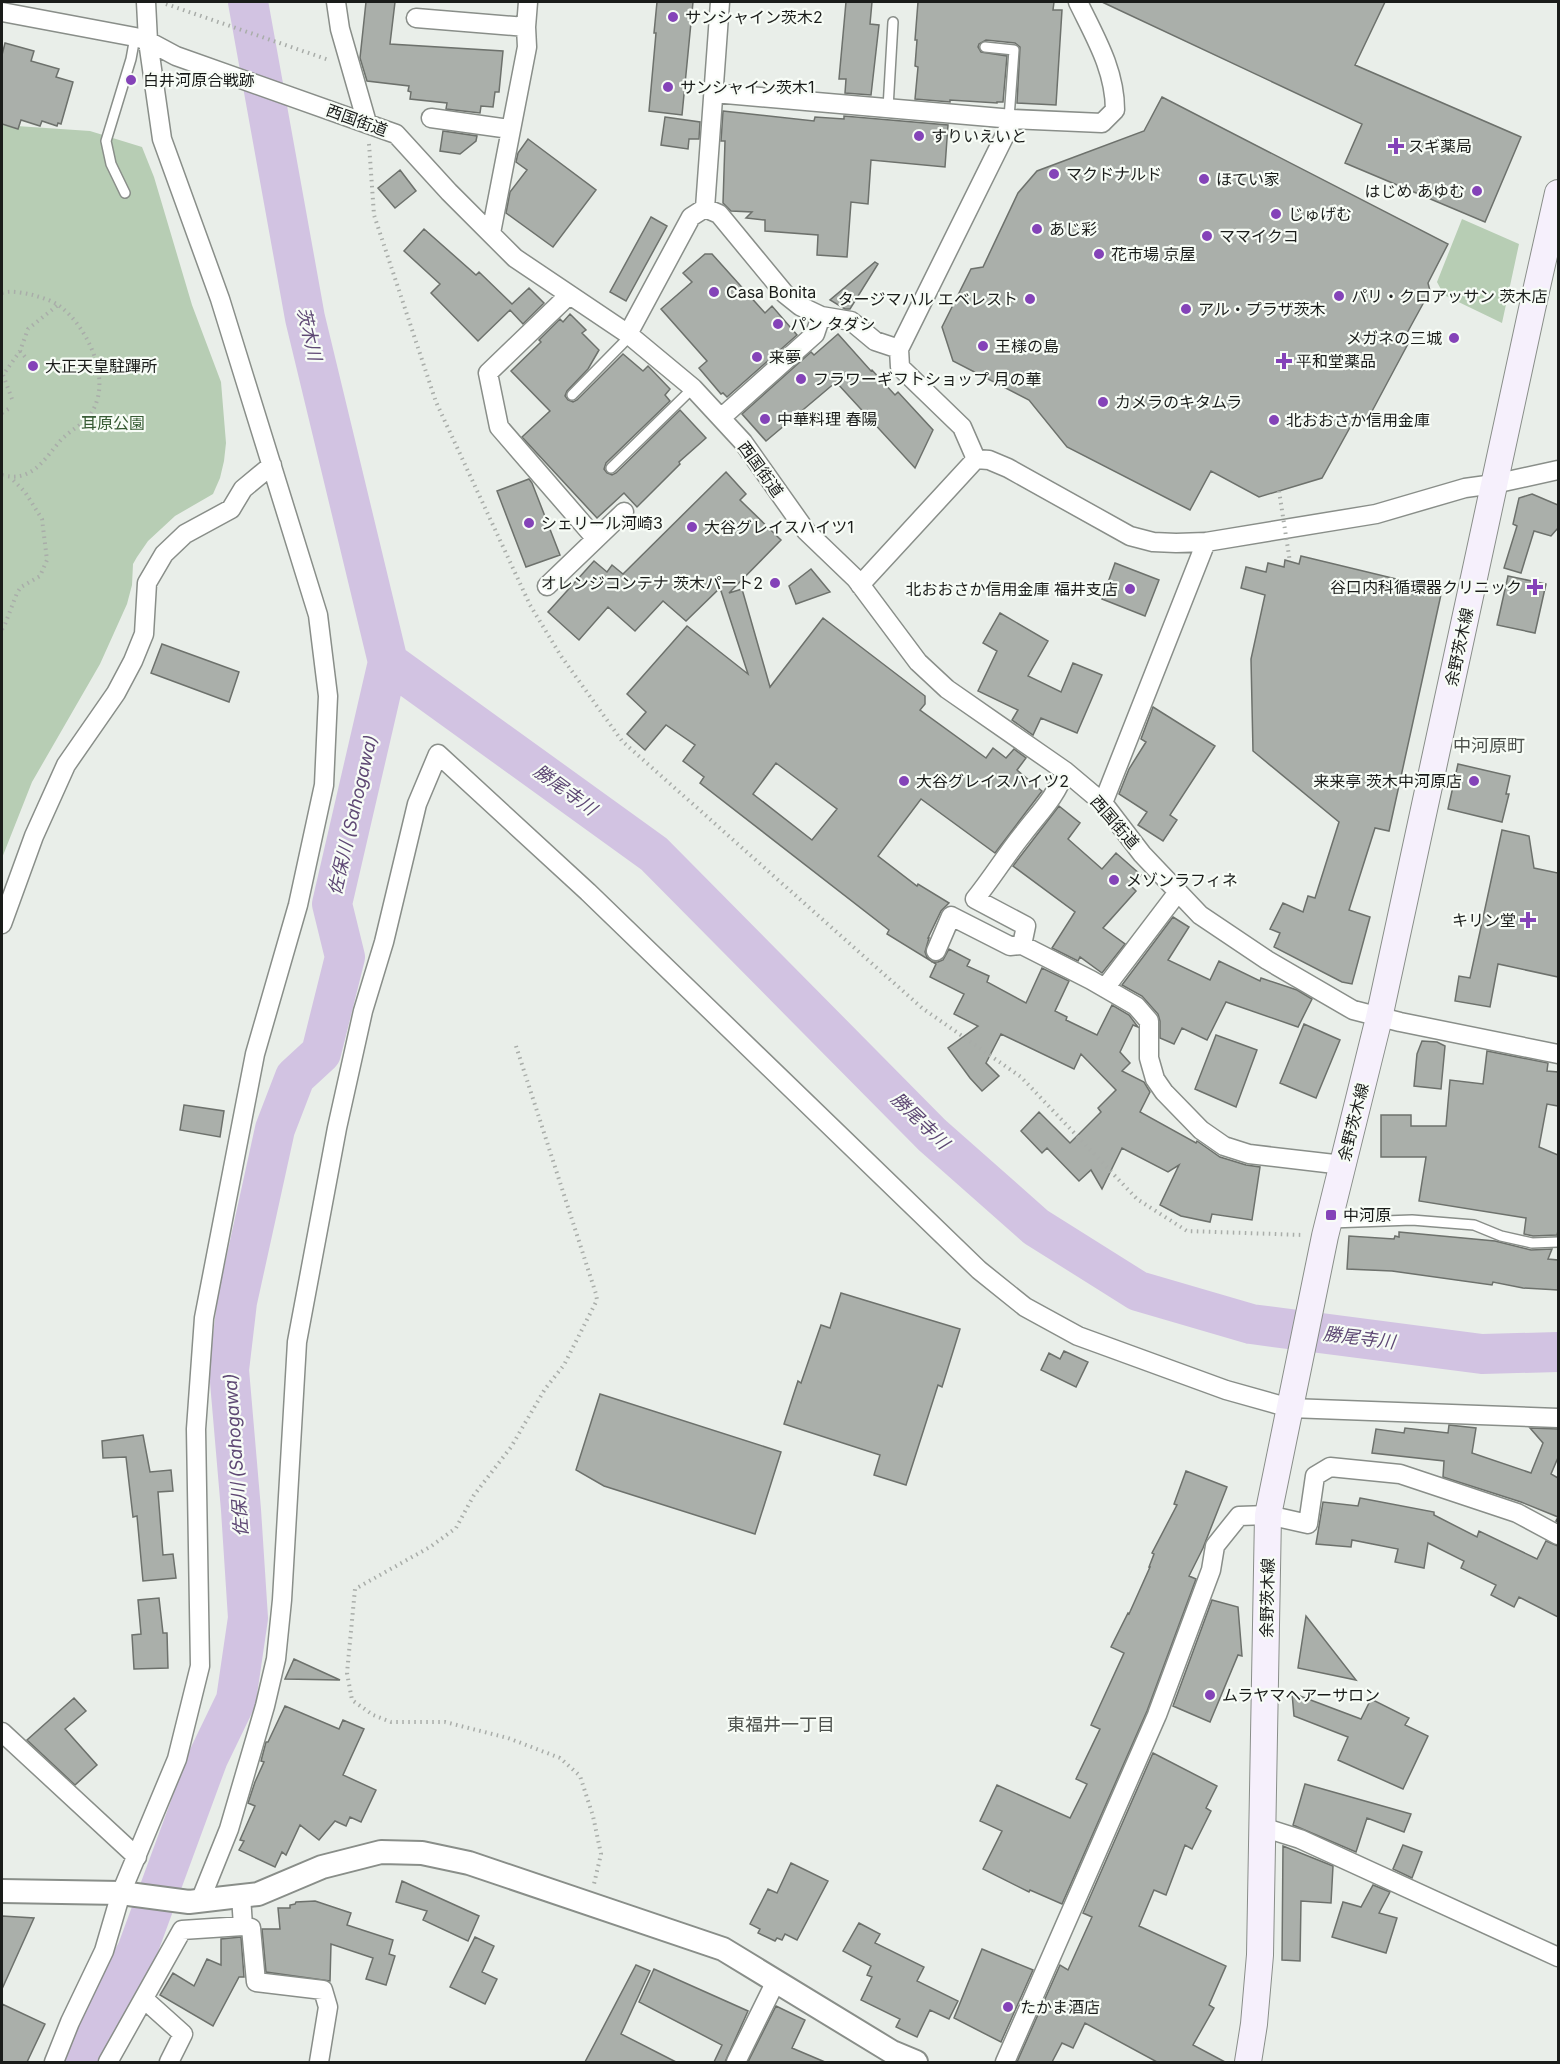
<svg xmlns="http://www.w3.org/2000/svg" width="1560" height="2064" viewBox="0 0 1560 2064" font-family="Inter,'Noto Sans JP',sans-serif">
<rect width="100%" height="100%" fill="#e9eee9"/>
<path fill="#b7cdb4" d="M2 125 90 131 142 147 154 177 192 305 221 382 226 443 224 461 220 478 213 494 175 516 148 541 137 557 133 564 132 585 127 604 100 664 32 782 2 858Z
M1462 219 1519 244 1502 323 1444 295 1437 282Z"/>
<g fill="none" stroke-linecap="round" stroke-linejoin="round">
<path stroke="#d2c3e2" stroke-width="40" d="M388 662 654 854 932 1135 1036 1227 1138 1291 1251 1324 1482 1354 1558 1352
M76 2062 137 1951 208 1758 236 1700 248 1618 241 1510 229 1370 237 1302 275 1129 295 1077 321 1053 345 957 332 904 388 662 305 318 248 2"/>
</g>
<path fill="#aaafaa" stroke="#6d716c" stroke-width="1.5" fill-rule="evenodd" d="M366 2H395L390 44 503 51 499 92H495L493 107 481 106 480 113 446 109 447 103 410 99 411 92 408 91 409 86 367 81 360 58Z
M657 2H693L682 115 649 111 656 33H654Z
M846 2H872L870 24 879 25 871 95 845 93 846 79H839Z
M918 2H1054L1053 10H1062L1056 105 1017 103 1020 47 1015 43 986 40 979 44 978 47 981 52 1007 56 1003 102H997V103L950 100V102L915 99 918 67 915 66 917 40H915Z
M1102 2H1385L1355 65 1521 137 1485 222 1345 163 1362 124Z
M5 43 34 51 31 61 59 69 56 77 73 82 61 124 58 123 57 126 42 121 40 126 21 120 18 129 2 124V55Z
M1162 97 1448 244 1428 283 1430 291 1407 333 1409 342 1370 415 1353 422 1322 478 1259 497 1211 471 1190 510 1067 447 1029 400 953 361 942 327 971 269 983 267 1018 193 1037 171 1144 131Z
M723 111 814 121 815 117 844 119V116L948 125 945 167 871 160 868 204 851 202 847 257 817 255 818 235 765 231V220L746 218 752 212 731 211 723 203 725 141H721Z
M665 117 700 122 699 139H689L688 149 661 145Z
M443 131 477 136 476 141 460 154 440 151Z
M528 139 596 190 553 247 506 213 510 192 527 170 516 162 518 153Z
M400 170 416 191 395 208 378 188Z
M651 217 667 226 626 301 610 292Z
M424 229 476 275 479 272 512 304 529 288 544 303 523 324 510 310 478 341 431 293 440 284 404 251Z
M705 254H712L765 313 772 306 797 335 727 397 723 393 721 394 699 368 707 361 661 309 692 282 683 273Z
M875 262 878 264 850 309H845L830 300Z
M570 314 586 330 582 333 599 350 588 369 567 391 565 396 568 400 573 402 577 400 623 354 643 371 648 366 670 389 665 395 670 401 606 463 604 469 607 473 612 475 616 473 680 410 706 438 679 462 680 464 637 507 624 493 597 518 522 437 550 411 511 371 541 342 539 340 560 319 563 322Z
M838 334 871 371 872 370 895 395 898 392 933 430 915 468 836 382 766 441 742 414 811 352 814 355Z
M726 472 746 494 740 500 781 540 729 593 742 589 770 687 823 618 925 696V704L920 710 986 758 993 748 1006 758 1014 749 1026 758 1017 770 1042 791 995 853 921 799 878 856 917 886 918 884 949 903 941 911 928 938H929L925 952 927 957 932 962H938L943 960 949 949 970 960 967 966 989 976 987 982 1026 1003 1042 968 1069 981 1055 1011 1067 1017 1066 1020 1097 1035 1112 1005 1129 1015 1138 1027 1133 1025 1120 1052 1130 1063 1122 1071 1144 1082 1150 1092 1140 1112 1196 1143 1197 1141 1220 1157 1246 1165 1260 1167 1252 1220 1212 1214 1210 1222 1181 1216 1160 1205 1179 1165 1168 1172 1122 1148 1102 1189 1091 1170 1079 1181 1047 1148 1042 1153 1021 1131 1039 1112 1070 1143 1101 1112 1098 1108 1116 1090 1081 1054 1074 1069 1001 1034 986 1063 999 1076 982 1091 970 1078 948 1048 978 1026 954 1014 964 994 930 977 936 964 887 934 889 930 700 783 704 777 683 761 695 745 666 725 645 750 627 734 646 712 627 694 687 626 748 674 720 588 686 621 663 601 635 631 608 607 579 640 548 612 594 561 607 572 612 565 623 574ZM776 763 837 809 812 840 753 794Z
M529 479 532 483 560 555 526 567 497 491Z
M1532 494 1558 505V528L1551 536 1534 531 1521 573 1504 568 1517 526 1513 524 1519 498Z
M1301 556 1442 590 1389 831 1375 828 1349 910 1370 917 1352 984 1342 982 1274 947 1280 933 1270 929 1283 903 1303 912 1308 896 1315 898 1339 822 1253 751 1251 659 1265 595 1241 588 1246 567 1266 572 1268 563 1284 567 1285 560 1299 564Z
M1115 563 1159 580 1145 616 1102 599Z
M811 569 830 592 796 604 789 586Z
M1508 576 1546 584 1535 633 1497 625Z
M1000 613 1048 641 1028 676 1061 692 1073 663 1102 675 1077 733 1041 718 1033 735 1012 720 1018 710 978 691 997 651 983 643Z
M162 644 239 672 229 702 151 673Z
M1153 707 1215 746 1170 815 1177 820 1163 841 1138 825 1147 812 1119 794 1129 769 1146 742 1141 739Z
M1458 764 1510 776 1506 794H1509L1502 822 1448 809Z
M1059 806 1080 823 1068 839 1102 869 1116 853 1141 875 1131 886 1136 891 1103 928 1125 944 1102 973 1080 957 1078 961 1052 948 1075 912 1013 866Z
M1502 830 1529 836 1534 868 1558 873V977L1498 964 1490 1007 1455 1001 1459 976 1470 978Z
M1173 917 1189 927 1168 960 1210 980 1219 961 1260 981 1261 978 1297 990 1312 999 1298 1027 1226 1002 1207 1040 1182 1028 1174 1044 1160 1038V1021L1158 1014 1142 996 1122 985Z
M1304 1024 1340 1040 1316 1098 1280 1083Z
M1216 1035 1257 1050 1236 1107 1195 1089Z
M1422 1041 1437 1042 1445 1046 1441 1089 1414 1086 1417 1054Z
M1487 1051 1548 1063 1547 1071 1558 1072V1106L1547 1104 1539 1147 1558 1155V1231L1557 1235 1533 1236 1524 1234 1526 1218 1419 1201 1426 1157H1381V1115H1411V1126H1446L1450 1080 1483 1084Z
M184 1105 224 1111 220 1137 180 1130Z
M1399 1232 1495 1241 1531 1250 1552 1249 1548 1259 1558 1260V1290L1523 1288 1493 1282 1492 1285 1392 1271 1347 1269 1349 1236 1394 1239 1395 1236 1399 1237Z
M841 1293 960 1329 942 1387 938 1385 906 1485 874 1475 880 1455 784 1424 798 1381 801 1383 821 1325 830 1328Z
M1064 1351 1088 1362 1076 1387 1041 1370 1049 1353 1060 1359Z
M600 1394 781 1452 755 1534 604 1486 576 1470Z
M1449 1425 1476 1428 1472 1453 1531 1473 1543 1443 1530 1428 1558 1429V1462L1557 1460 1551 1474 1558 1478V1522L1556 1521 1558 1517 1521 1502 1443 1477 1444 1461 1372 1453 1376 1429 1404 1433 1405 1428 1448 1433Z
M143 1435 150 1472 171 1470 173 1491 158 1492 163 1555 173 1554 176 1578 143 1581 137 1516 133 1517 126 1457 103 1458 102 1441Z
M1186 1471 1227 1487 1203 1548 1189 1576 1196 1579 1147 1711 1062 1904 1030 1890 1029 1892 983 1869 1002 1831 980 1821 997 1785 1070 1818 1087 1784 1076 1779 1100 1729 1091 1725 1124 1653 1111 1647 1128 1613 1129 1614 1150 1567H1149L1154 1554 1152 1553 1177 1505 1174 1504Z
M1360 1498 1434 1512V1515L1477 1537 1479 1531 1537 1559 1546 1541 1558 1546V1617L1519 1597 1514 1607 1491 1595 1496 1585 1461 1568 1464 1561 1428 1543 1424 1568 1395 1562 1398 1549 1352 1540 1351 1547 1316 1544 1323 1502 1358 1506Z
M159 1598 163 1633H167L168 1668 134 1669 132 1635 141 1634 138 1600Z
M1212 1600 1238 1607 1242 1656 1238 1655 1210 1722 1173 1706Z
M1306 1616 1356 1680 1298 1668Z
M294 1659 340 1680 285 1679Z
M1292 1693 1361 1719 1371 1699 1409 1718 1405 1725 1428 1736 1403 1789 1338 1760 1348 1737 1294 1716Z
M74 1698 86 1711 65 1729 97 1765 75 1785 27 1740Z
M285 1706 339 1729 343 1720 364 1729 343 1775 376 1790 361 1822 350 1817 346 1826 335 1821 319 1840 300 1825 286 1855 282 1852 275 1867 239 1850 244 1841 240 1840 255 1806 248 1803 255 1782 264 1762 261 1761 266 1742H268Z
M1153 1753 1217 1786 1206 1808 1211 1811 1192 1849 1185 1845 1166 1895 1154 1890 1139 1926 1226 1966 1209 2005 1214 2008 1193 2045 1225 2062H1157L1085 2023 1073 2048 1062 2043 1052 2062H1017L1060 1965 1068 1970 1092 1917 1083 1913Z
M1305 1784 1372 1803 1411 1814 1404 1832 1367 1818 1356 1852 1293 1825Z
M1403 1845 1422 1852 1412 1878 1393 1869Z
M1283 1846 1333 1866 1331 1903 1301 1901 1300 1961 1282 1960Z
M791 1863 828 1881 797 1940 785 1934 782 1940 777 1938 775 1941 758 1933 760 1929 750 1924 768 1889 777 1893Z
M402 1881 479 1916 468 1941 423 1920 427 1911 396 1902Z
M1373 1885 1390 1892 1379 1913 1397 1918 1386 1953 1332 1937 1343 1902 1361 1907Z
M315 1901 351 1913 347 1925 393 1940 389 1954 395 1956 386 1985 366 1979 373 1958 331 1944 330 1981 266 1972 262 1929H280L278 1908H290V1905L295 1904 296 1902Z
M2 1916 34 1918 2 1989Z
M859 1923 880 1934 875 1943 924 1967 917 1981 958 2001 949 2019 930 2010 917 2037 896 2027 900 2019 861 2000 872 1977 867 1975 871 1966 843 1951Z
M241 1937 244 1977H239L213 2026 160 1995 173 1973 194 1986 207 1959 221 1965V1939Z
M475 1937 494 1946 482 1972 497 1979 485 2004 450 1987Z
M982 1949 1033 1970 1001 2042 954 2018Z
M636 1965 650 1971 621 2034 676 2062H585Z
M654 1969 748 2011 725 2062H714L722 2045 639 2002Z
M2 2004 45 2024 27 2062H2Z
M776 2006 805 2020 792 2048 825 2062H748Z"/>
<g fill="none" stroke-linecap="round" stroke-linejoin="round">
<g stroke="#898e89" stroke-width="12">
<path id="service" d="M985 47 1014 50 1009 118
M888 108 893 22
M125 193 111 164 106 141 131 59 135 37
M572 395 630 336
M611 468 693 388
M1331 1223 1412 1220 1474 1225 1501 1236 1532 1243 1558 1242"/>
</g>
<g stroke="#898e89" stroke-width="21">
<path id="minor" d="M336 2 340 29 367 123
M2 12 135 37 148 41 176 56 396 134 449 192 515 258 628 334 693 388 743 442 806 531 856 579 918 662 947 689 1065 771 1103 803 1142 854 1200 915 1267 960 1353 1010 1400 1022 1558 1054
M416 18 526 27
M714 93 1013 119 899 349 900 367 962 427 976 459
M431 118 510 129
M1013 119 1102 123 1115 110C1115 70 1095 37 1078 2
M705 208 720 2
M491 233 527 47 526 27 528 2
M569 295 488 373 499 427 596 539
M628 334 691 217 705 208 719 214 785 294 800 306 821 316 851 321 875 341 899 349
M722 417 815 334 821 316
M860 585 976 459 989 460 1008 468 1130 536 1153 542 1176 543 1206 542 1376 514 1465 488 1494 484 1558 470
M547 586 624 512
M1103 803 1206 542
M2 924 34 836 66 765 116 693 133 661 144 634 147 583 164 554 185 534 231 509 243 489 272 465
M1022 945 1026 926 975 899C992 878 1006 855 1023 834 1039 813 1056 797 1065 771
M936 951 951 916 1010 946 1022 945 1091 980 1136 1006 1149 1021V1058L1155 1079 1164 1092 1201 1130 1224 1146 1249 1154 1343 1165
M1105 988 1178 892
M2 1732 137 1857
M1262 1827 1300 1839 1558 1957
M200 1901 229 1829 265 1706 276 1659 282 1600 297 1342 337 1128 363 1011 384 942 417 804 438 754 588 892 979 1270 1025 1307 1078 1336 1226 1390 1290 1408 1558 1418
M243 1926 251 1928 256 1982 323 1990 328 2007 319 2062
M144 1999 183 2034 169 2062
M54 2062 70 2022 104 1951 121 1893 177 1759 200 1666 196 1429 204 1318 255 1054 298 905 324 785 328 696 318 615 220 299 162 139 148 41 146 2
M108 2062 182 1930 243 1926 241 1896
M736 2062 776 1981
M1005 2062 1157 1715 1211 1570 1215 1546 1239 1516 1268 1515 1308 1524 1315 1476 1330 1467 1400 1474 1517 1513 1558 1535"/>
</g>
<g stroke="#898e89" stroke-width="26">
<path id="tertiary" d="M2 1891 121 1893 189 1902 258 1894 322 1867 381 1852 422 1853 469 1863 723 1949 892 2052 916 2062"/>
</g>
<g stroke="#898e89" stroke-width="28">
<path id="secondary" d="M1248 2062 1254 2024 1260 1955 1268 1515 1325 1236 1379 1018 1532 309 1558 193"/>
</g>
<path stroke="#a9ada9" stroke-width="4" stroke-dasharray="1.5 4.5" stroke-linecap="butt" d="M166 4 329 60
M369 144 374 215 436 402 530 605 561 656 622 741 922 1008 1021 1077 1137 1199 1187 1231 1303 1235
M2 293C12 290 23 293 33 295 43 298 54 301 62 308 85 326 105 367 98 397 91 424 76 424 60 441 44 460 31 483 2 475
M20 351 26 358
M12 399 3 375 20 351 28 329 58 305
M2 413 10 408
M2 629 4 627 17 593 21 587 40 576 47 560 42 519 25 492 11 478
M516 1046 596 1294 597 1300 564 1365 545 1389 511 1447 474 1495 456 1528 430 1547 355 1589 347 1673 352 1700 373 1715 391 1722H445L508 1738 560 1758 580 1776 593 1816 601 1854 594 1884"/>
<use href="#service" stroke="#fff" stroke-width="9"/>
<use href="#minor" stroke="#fff" stroke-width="18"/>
<use href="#tertiary" stroke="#fff" stroke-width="22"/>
<use href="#secondary" stroke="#f6f0fc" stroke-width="26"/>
<path stroke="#a9ada9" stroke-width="4" stroke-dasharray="1.5 4.5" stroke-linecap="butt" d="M1279 491 1290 562"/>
</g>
<g fill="#8443b8" stroke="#f7fcf6" stroke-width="2">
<circle cx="673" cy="17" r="6"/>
<circle cx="131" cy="80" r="6"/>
<circle cx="668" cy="87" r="6"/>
<circle cx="919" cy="136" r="6"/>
<path d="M1393 137h6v6h6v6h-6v6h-6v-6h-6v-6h6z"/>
<circle cx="1054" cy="174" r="6"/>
<circle cx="1204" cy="179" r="6"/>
<circle cx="1477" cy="191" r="6"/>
<circle cx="1276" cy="214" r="6"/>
<circle cx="1037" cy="229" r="6"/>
<circle cx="1207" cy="236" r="6"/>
<circle cx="1099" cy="254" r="6"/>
<circle cx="714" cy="292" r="6"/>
<circle cx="1339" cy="296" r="6"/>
<circle cx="1030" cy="299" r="6"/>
<circle cx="1186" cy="309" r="6"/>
<circle cx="778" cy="324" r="6"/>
<circle cx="1454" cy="338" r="6"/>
<circle cx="983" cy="346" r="6"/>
<circle cx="757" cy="357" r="6"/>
<path d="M1281 352h6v6h6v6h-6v6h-6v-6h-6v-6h6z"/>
<circle cx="33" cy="366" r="6"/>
<circle cx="801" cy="379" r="6"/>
<circle cx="1103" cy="402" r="6"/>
<circle cx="765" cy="419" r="6"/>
<circle cx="1274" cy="420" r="6"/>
<circle cx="529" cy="523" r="6"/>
<circle cx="692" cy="527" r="6"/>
<circle cx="775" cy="583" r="6"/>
<path d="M1532 578h6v6h6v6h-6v6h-6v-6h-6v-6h6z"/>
<circle cx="1130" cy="589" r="6"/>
<circle cx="904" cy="781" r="6"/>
<circle cx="1474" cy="781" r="6"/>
<circle cx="1114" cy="880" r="6"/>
<path d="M1525 911h6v6h6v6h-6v6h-6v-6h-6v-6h6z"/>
<rect x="1325" y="1209" width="12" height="12" rx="3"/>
<circle cx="1210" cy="1695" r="6"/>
<circle cx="1008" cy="2007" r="6"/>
</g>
<g text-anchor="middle" stroke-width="4.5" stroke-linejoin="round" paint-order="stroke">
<g font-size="16" fill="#1a1c1a" stroke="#f7fcf6" text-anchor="start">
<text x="685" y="23">サンシャイン茨木2</text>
<text x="143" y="86">白井河原合戦跡</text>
<text x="680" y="93">サンシャイン茨木1</text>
<text x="931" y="142">すりいえいと</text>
<text x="1408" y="152">スギ薬局</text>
<text x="1066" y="180">マクドナルド</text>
<text x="1216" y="185">ほてい家</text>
<text x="1465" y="197" text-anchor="end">はじめ あゆむ</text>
<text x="1288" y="220">じゅげむ</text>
<text x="1049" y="235">あじ彩</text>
<text x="1219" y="242">ママイクコ</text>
<text x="1111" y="260">花市場 京屋</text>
<text x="726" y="298">Casa Bonita</text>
<text x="1351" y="302">パリ・クロアッサン 茨木店</text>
<text x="1018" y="305" text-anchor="end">タージマハル エベレスト</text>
<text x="1198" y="315">アル・プラザ茨木</text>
<text x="790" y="330">パン タダシ</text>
<text x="1442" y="344" text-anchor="end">メガネの三城</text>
<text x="995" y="352">王様の島</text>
<text x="769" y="363">来夢</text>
<text x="1296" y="367">平和堂薬品</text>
<text x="45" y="372">大正天皇駐蹕所</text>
<text x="813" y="385">フラワーギフトショップ 月の華</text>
<text x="1115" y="408">カメラのキタムラ</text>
<text x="777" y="425">中華料理 春陽</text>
<text x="1286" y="426">北おおさか信用金庫</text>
<text x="541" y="529">シェリール河崎3</text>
<text x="704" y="533">大谷グレイスハイツ1</text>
<text x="763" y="589" text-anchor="end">オレンジコンテナ 茨木パート2</text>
<text x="1522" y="593" text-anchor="end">谷口内科循環器クリニック</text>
<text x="1118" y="595" text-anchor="end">北おおさか信用金庫 福井支店</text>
<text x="916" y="787">大谷グレイスハイツ2</text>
<text x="1462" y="787" text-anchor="end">来来亭 茨木中河原店</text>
<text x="1126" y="886">メゾンラフィネ</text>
<text x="1516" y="926" text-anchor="end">キリン堂</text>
<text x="1343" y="1221">中河原</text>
<text x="1222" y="1701">ムラヤマヘアーサロン</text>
<text x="1020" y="2013">たかま酒店</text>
</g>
<g font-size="16" fill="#1a1c1a" stroke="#f7fcf6">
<text transform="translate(357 120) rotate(20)" y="6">西国街道</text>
<text transform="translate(761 469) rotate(54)" y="6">西国街道</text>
<text transform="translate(1459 647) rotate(-78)" y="6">余野茨木線</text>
<text transform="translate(1115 822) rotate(49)" y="6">西国街道</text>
<text transform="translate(1353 1122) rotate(-76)" y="6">余野茨木線</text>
<text transform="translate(1267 1598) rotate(-89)" y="6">余野茨木線</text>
</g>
<g font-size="16" fill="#375b34" stroke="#f7fcf6">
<text x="113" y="429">耳原公園</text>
</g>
<g font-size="18" font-style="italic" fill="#5e4874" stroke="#f7fcf6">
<text transform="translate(309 334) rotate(77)" y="6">茨木川</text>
<text transform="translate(565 790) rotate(36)" y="6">勝尾寺川</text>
<text transform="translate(353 815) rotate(-77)" y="6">佐保川 (Sahogawa)</text>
<text transform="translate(920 1121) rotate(44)" y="6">勝尾寺川</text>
<text transform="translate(1359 1338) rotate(7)" y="6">勝尾寺川</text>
<text transform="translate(236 1455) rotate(-94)" y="6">佐保川 (Sahogawa)</text>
</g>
<g font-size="18" fill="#4e524e" stroke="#f7fcf6">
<text x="1489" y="752">中河原町</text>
<text x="781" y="1731">東福井一丁目</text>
</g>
</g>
<rect width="1560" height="2064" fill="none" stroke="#1a1c1a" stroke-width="6"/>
</svg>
